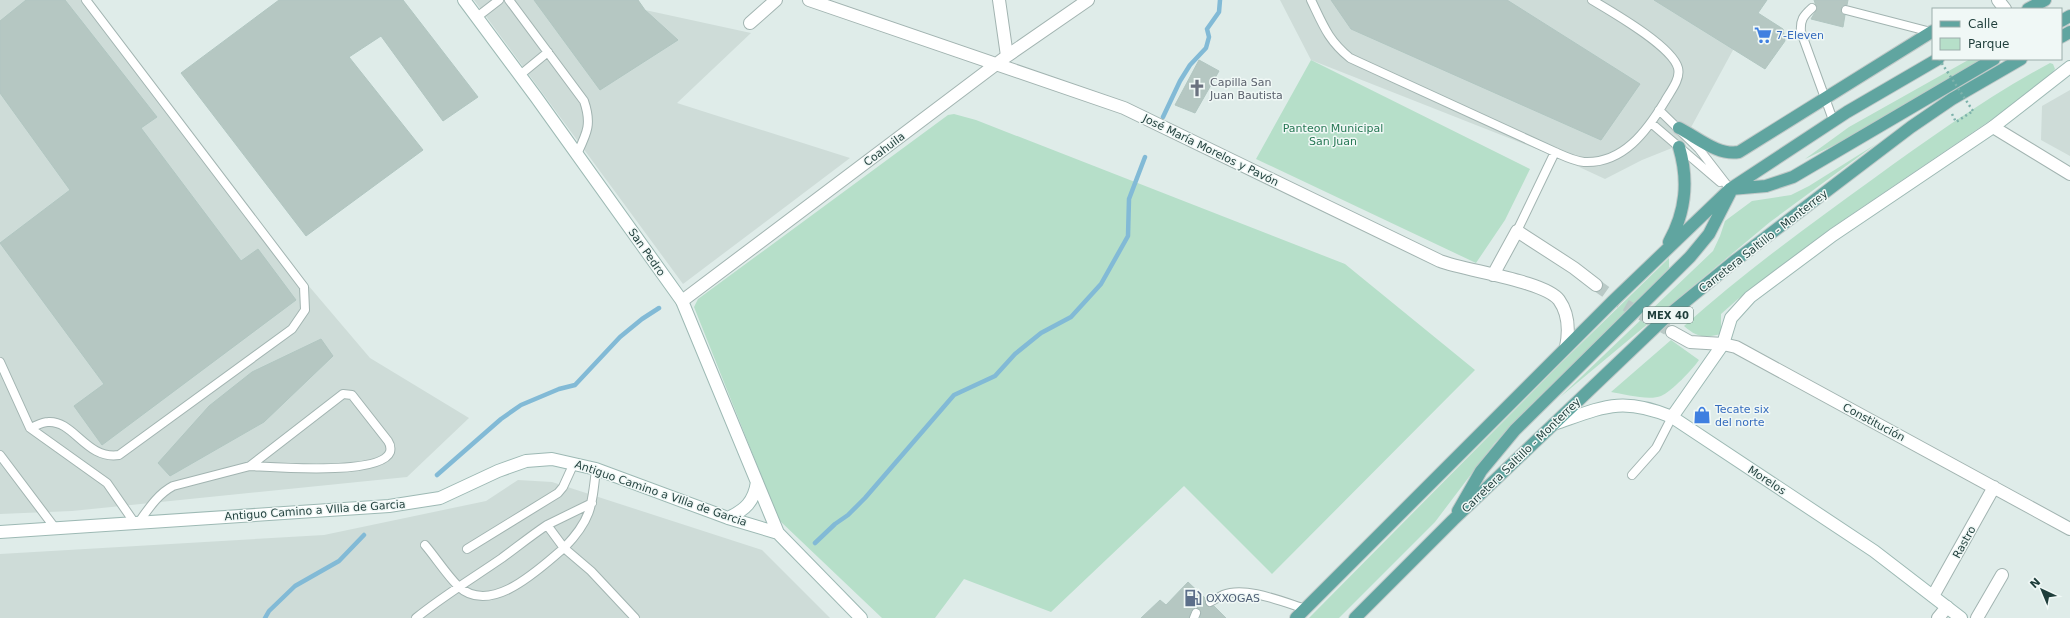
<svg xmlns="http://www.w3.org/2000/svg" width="2070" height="618" viewBox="0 0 2070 618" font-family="'DejaVu Sans',sans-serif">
<rect width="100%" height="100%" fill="#dfece9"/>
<path fill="#cedcd8" d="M0 0H87L302 278 370 358 469 418 407 477 72 511 0 514Z
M474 0H638L645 10 751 33 677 103 850 158 683 284Z
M1280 0H1738L1758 13 1733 50 1682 144 1642 160 1605 179 1562 159 1311 60Z
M2070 90V156L2041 140 2042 106Z
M518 480 552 482 762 550 830 618H0V554L324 535 486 501Z"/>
<path fill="#b6dfc9" d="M1970 59H1985L1845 140 1805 159 1849 127Z
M1311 60 1530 169 1505 220 1476 263 1256 159Z
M2050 63 2053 64 2055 69 2049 77 2016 103 1830 229 1778 271 1738 299 1721 314V334C1704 338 1698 338 1684 326 1743 273 1808 226 1873 179 1930 138 1987 97 2050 63Z
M954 114 976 120 1345 264 1475 370 1272 574 1184 486 1051 612 964 579 935 618H882L779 520 694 307 698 299 948 115Z
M1876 144 1770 222 1559 398 1713 251 1720 236 1725 221 1752 201 1791 195 1809 186Z
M1669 258V268L1657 281 1519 417 1494 444 1435 522 1339 618H1309L1559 365Z
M1671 340 1699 360C1693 369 1671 392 1661 396 1649 401 1624 394 1611 392Z"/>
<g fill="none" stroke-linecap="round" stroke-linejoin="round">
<path stroke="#82bad6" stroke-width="4.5" d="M1163 117 1180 81 1190 65 1206 48 1209 37 1207 29 1219 12 1220 0
M437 475 501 419 521 405 559 389 575 385 620 337 642 319 659 308
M815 543 835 524 848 515 865 498 954 395 995 376 1015 354 1041 333 1071 317 1101 284 1128 236 1129 199 1145 157
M265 618 269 611 295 586 339 561 364 535"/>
</g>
<path fill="#b5c7c2" stroke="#b1c6c1" d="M26 0H65L157 117 141 128 241 261 258 249 296 300 102 445 74 406 104 384 0 243 70 190 0 93V21Z
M279 0H403L478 97 443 121 381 36 349 57 423 150 306 236 181 73Z
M534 0H638L645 10 678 40 600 90Z
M1331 0H1507L1640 84 1601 140 1351 29Z
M1654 0H1767L1758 13 1783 29 1785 41 1765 69Z
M1814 0H1848L1847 5 1842 6 1841 9 1842 14 1845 15 1843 27 1811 19 1817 9Z
M1199 60 1219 71 1195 113 1175 105Z
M321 339 333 356 264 422 170 476 158 463 209 406 252 372Z
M1188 582 1206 599 1205 602 1207 606H1214L1226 618H1200L1201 612 1196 608 1191 611 1189 618H1141L1160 600 1166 605Z"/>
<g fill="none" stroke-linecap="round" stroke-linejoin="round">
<path stroke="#b9c9c6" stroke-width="12" stroke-dasharray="12 6" stroke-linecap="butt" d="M1596 285 1620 302 1672 332"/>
<g stroke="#a2b4b1" stroke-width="10">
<path id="lane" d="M509 0 584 101C592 124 587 133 577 154
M1311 0C1323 25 1328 40 1350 58L1555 152C1564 156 1574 161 1584 162 1623 164 1647 131 1665 101 1670 92 1681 79 1678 68 1672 46 1612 12 1592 0
M1812 8C1803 16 1800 20 1801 32L1833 120
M1846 10 1931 32
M477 17 499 0
M520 75 548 52
M1659 110 1699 149 1730 189
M1651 123 1720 182
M1517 231 1555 152
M0 362 30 428 107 483 134 522
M30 428C36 426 42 422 48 422 74 420 86 460 119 455L292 329 305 310 304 287 86 0
M0 455 55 528
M596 469C592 507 591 520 564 548L591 571 635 618
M1632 475 1656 448 1672 417
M139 522C149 508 158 494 173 486L250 466 343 394 352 395 388 441C390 444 391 448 390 452 381 476 273 467 250 466
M547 525 592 503
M467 549 558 493 563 487 574 463
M1210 602C1214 600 1219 597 1223 595 1246 586 1283 602 1306 609
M416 618C443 596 473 578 502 558 517 547 532 535 547 525L564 548C540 568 491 617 458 586 446 574 436 558 425 545
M1194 618 1196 613"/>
</g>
<g stroke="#a2b4b1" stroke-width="14">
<path id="street" d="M809 0 1124 108 1440 261C1466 271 1545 281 1559 300 1569 314 1569 332 1566 347
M999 0 1007 56
M1998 0 2005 9
M750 23 776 0
M1993 127 2070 174
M1493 275 1517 231 1574 268 1596 285
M682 301 1007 56 1088 0
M1672 332 1690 342 1723 344 1736 347 2070 529
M1933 596 1994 487
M1938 618 1947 607
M1977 618 2002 575"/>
</g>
<g stroke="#9db9b4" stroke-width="14">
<path id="secondary" d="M464 0 536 97 682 301 778 533 861 618
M1672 417 1723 344 1731 318 1750 297 1833 235 1993 127 2070 67
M1554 424C1603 407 1621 396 1672 417L1874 551 1961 618
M728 518C745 510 754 502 757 482
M0 532 389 506 440 498 498 471 526 461 552 459 596 469 728 518 778 533"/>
</g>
<g stroke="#c0c9c8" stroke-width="14">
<path id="primary" d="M2028 9 2045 0
M2061 21 2070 16
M2061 37 2070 32
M1679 128C1697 137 1718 156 1739 152L1933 31
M1731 189 1766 186 1793 177 1994 59
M1669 242C1686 211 1689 181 1679 147
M1458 511 1481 471 1515 430 1690 257 1709 234 1731 191
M1296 618 1612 302 1730 189 1847 112 1938 59
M1355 618 1453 520 1665 318 1736 260 1911 127 1952 99 2021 59"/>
</g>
<path stroke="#7db2ab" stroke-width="2.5" stroke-dasharray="2 3" stroke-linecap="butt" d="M1952 114 1956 122 1973 111"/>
<use href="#lane" stroke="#fff" stroke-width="8"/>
<use href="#street" stroke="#fff" stroke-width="12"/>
<use href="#secondary" stroke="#fff" stroke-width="12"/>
<use href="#primary" stroke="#60a5a0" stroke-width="12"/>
<path stroke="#7db2ab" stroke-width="2.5" stroke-dasharray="2 3" stroke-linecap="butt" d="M1939 59 1973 111"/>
</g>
<defs>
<g id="supermarket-bare" transform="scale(1.38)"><path d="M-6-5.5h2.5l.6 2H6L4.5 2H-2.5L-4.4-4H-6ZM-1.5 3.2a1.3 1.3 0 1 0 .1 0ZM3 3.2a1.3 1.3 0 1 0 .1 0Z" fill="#3f7fe0" stroke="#f0f8f6" stroke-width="2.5" paint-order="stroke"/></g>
<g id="church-bare" transform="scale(1.38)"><path d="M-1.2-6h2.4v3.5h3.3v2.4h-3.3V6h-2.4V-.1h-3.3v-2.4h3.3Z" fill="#6b7280" stroke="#f0f8f6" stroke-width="2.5" paint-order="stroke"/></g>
<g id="shop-bare" transform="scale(1.38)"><path d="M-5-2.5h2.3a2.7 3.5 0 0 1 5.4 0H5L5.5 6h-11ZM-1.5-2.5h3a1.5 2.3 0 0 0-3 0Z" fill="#3f7fe0" stroke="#f0f8f6" stroke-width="2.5" paint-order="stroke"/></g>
<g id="fuel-bare" transform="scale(1.38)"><path d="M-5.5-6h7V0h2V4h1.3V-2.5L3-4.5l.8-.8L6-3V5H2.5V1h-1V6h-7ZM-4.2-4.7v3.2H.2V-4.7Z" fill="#5c6f8a" stroke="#f0f8f6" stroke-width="2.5" paint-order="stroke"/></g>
</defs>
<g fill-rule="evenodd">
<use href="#supermarket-bare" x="1763" y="35"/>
<use href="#church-bare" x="1197" y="88"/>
<use href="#shop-bare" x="1702" y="415"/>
<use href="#fuel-bare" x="1193" y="598"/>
</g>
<g text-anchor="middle" stroke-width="3" stroke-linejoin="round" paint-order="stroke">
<rect fill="#f0f8f6" stroke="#5e7673" stroke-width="1" x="1643" y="307" width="50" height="16" rx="3"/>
<g font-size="10" font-weight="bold" fill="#1f3e3b">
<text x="1668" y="319">MEX 40</text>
</g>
<g font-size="11" fill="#366cbe" stroke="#f0f8f6" text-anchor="start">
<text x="1776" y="39">7-Eleven</text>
<text x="1715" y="413">Tecate six<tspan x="1715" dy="13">del norte</tspan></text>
</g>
<g font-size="11" fill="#5b616d" stroke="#f0f8f6" text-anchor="start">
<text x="1210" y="86">Capilla San<tspan x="1210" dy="13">Juan Bautista</tspan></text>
</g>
<g font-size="11" fill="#267854" stroke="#f0f8f6">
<text x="1333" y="132">Panteon Municipal<tspan x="1333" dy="13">San Juan</tspan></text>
</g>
<g font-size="11" fill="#1f3e3b" stroke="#f0f8f6">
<text transform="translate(884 149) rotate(-37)" y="4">Coahuila</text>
<text transform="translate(1211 150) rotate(26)" y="4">José María Morelos y Pavón</text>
<text transform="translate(1763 241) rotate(-38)" y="4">Carretera Saltillo - Monterrey</text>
<text transform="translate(647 252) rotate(55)" y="4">San Pedro</text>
<text transform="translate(1874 422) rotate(28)" y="4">Constitución</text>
<text transform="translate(1521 455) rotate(-44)" y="4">Carretera Saltillo - Monterrey</text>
<text transform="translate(1767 480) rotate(33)" y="4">Morelos</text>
<text transform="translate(661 493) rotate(19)" y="4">Antiguo Camino a VIlla de Garcia</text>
<text transform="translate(315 510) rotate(-4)" y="4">Antiguo Camino a VIlla de Garcia</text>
<text transform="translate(1964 542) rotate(-61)" y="4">Rastro</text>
</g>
<g font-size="11" fill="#4e5e75" stroke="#f0f8f6" text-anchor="start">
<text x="1206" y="602">OXXOGAS</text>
</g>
</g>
<rect x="1932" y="8" width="130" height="52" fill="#f0f8f6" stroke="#9caeab"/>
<rect x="1940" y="21" width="20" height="6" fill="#60a5a0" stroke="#9caeab"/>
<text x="1968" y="28" font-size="12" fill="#1f3e3b">Calle</text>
<rect x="1940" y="38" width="20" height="12" fill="#b6dfc9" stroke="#9caeab"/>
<text x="1968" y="48" font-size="12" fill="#1f3e3b">Parque</text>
<g transform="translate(2042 590) rotate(316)" stroke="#f0f8f6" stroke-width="3" paint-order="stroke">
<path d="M0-3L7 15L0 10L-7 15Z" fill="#1f3e3b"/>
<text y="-6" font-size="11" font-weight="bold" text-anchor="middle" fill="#1f3e3b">N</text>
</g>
</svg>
